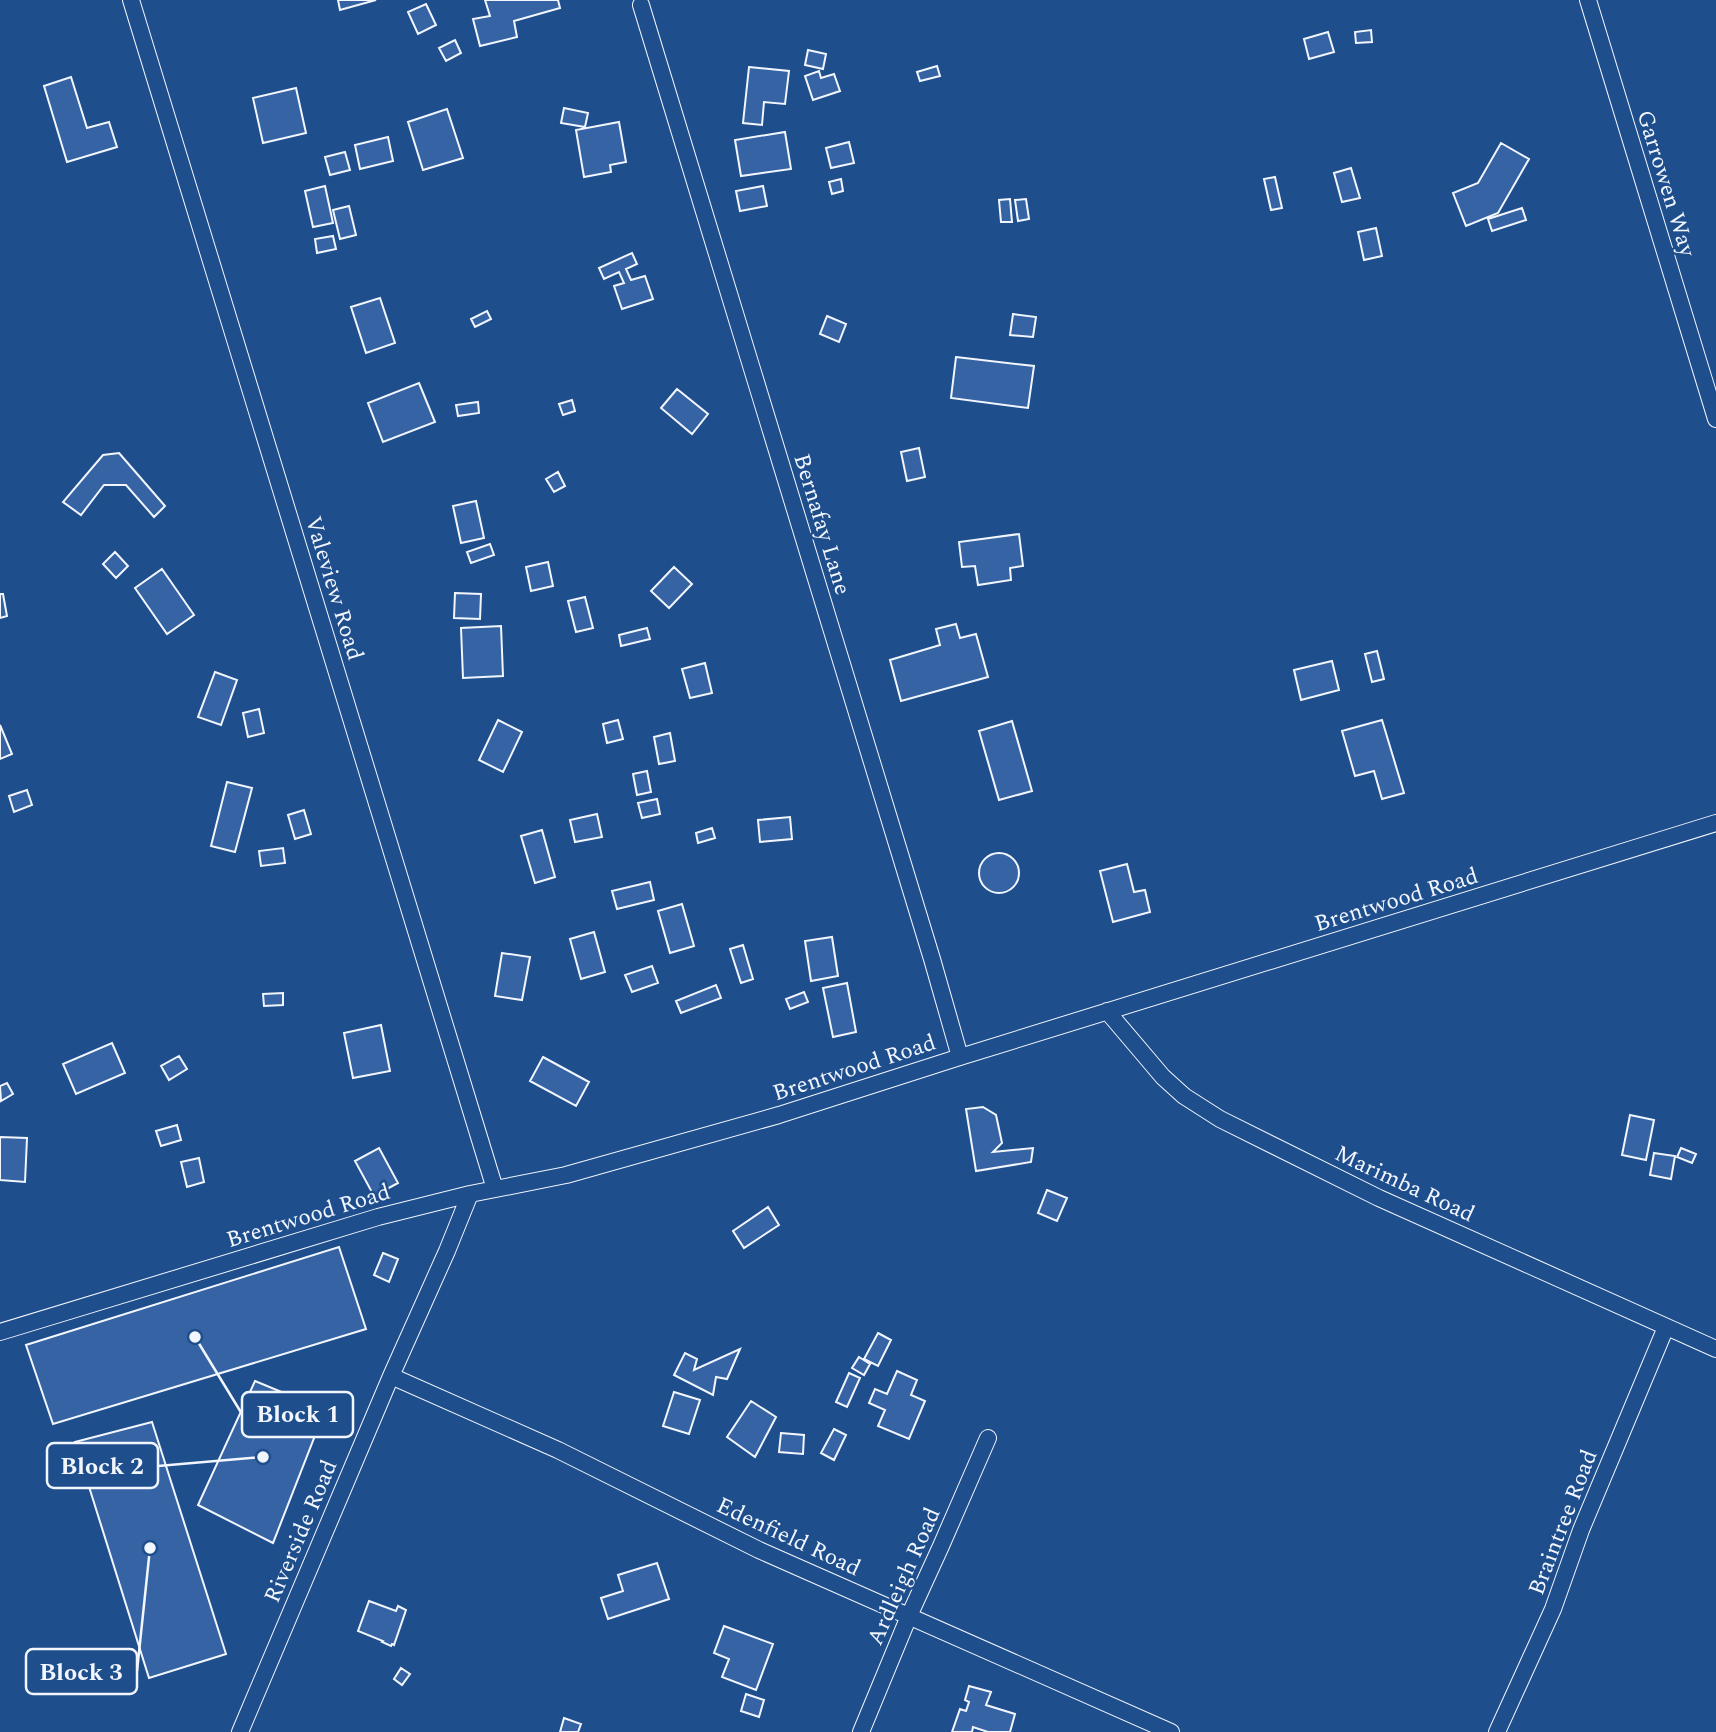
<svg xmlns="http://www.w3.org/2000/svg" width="1716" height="1732" viewBox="0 0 1716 1732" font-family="Spectral,serif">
<rect width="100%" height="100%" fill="#1f4e8c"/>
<path fill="#3563a3" stroke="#f2f6ff" stroke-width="2" d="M338 0H376L340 10Z
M485 0H558L560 8 514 21 517 37 480 46 473 19 490 16Z
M426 4 436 25 418 34 408 12Z
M1371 30 1372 42 1356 43 1355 32Z
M1328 32 1334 52 1309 59 1304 39Z
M455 40 461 53 446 61 439 48Z
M808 50 826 54 823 69 805 65Z
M937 66 940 76 920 81 917 72Z
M749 67 789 71 785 104 764 102 762 125 743 123Z
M819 71 821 78 834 74 840 91 813 100 805 76Z
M71 77 87 128 109 122 117 147 67 162 44 86Z
M296 88 306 133 263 143 253 98Z
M564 108 588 113 585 127 561 123Z
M447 109 463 158 423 170 408 122Z
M619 122 626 162 610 165 611 172 584 177 576 130Z
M785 132 791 169 741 176 735 140Z
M388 137 393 161 360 169 355 145Z
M849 142 854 163 831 168 826 148Z
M1501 143 1529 159 1498 213 1466 226 1453 193 1478 183Z
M345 152 350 170 330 175 325 157Z
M1351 168 1360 198 1342 202 1334 173Z
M1275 177 1282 208 1271 210 1264 179Z
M841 179 843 191 832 194 829 182Z
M325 186 333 223 313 227 305 191Z
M763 186 767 206 740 211 736 191Z
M1010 199 1012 222H1001L999 200Z
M1026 199 1029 219 1018 221 1015 200Z
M349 206 356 235 340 239 333 210Z
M1522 208 1526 220 1492 231 1488 219Z
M1376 228 1382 256 1364 260 1358 232Z
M333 236 336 249 317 253 315 239Z
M632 253 637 264 626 269 631 280 645 276 653 299 622 309 614 286 624 283 619 272 604 279 599 268Z
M380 298 395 343 366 353 351 307Z
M487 311 491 319 475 327 471 319Z
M1013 314 1036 317 1033 337 1010 335Z
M827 316 846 324 839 342 820 334Z
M956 357 1034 366 1028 408 951 398Z
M419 383 435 422 383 442 368 403Z
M677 389 708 414 692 434 661 408Z
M572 400 575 411 563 415 559 404Z
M478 402 479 413 458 416 456 405Z
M919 448 925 477 907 481 901 452Z
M119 453 165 506 154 517 126 485H104L81 515 63 502 103 455Z
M558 472 565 486 554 492 546 479Z
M476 501 484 538 461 543 453 506Z
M1019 534 1023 566 1010 568 1011 580 978 585 975 566 962 567 959 542Z
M490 544 494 555 471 563 467 552Z
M115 552 128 566 116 578 103 564Z
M548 562 553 586 531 591 526 567Z
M674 567 692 584 669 608 651 591Z
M162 569 194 615 167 634 135 588Z
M455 593 481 594 480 619 454 618Z
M0 594H3L7 616 0 618Z
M585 597 593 628 576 632 568 601Z
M956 624 960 638 976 634 988 677 901 701 890 660 940 645 936 629Z
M501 626 503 676 463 678 461 628Z
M647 628 650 639 621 646 619 635Z
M1377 651 1384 679 1372 682 1365 654Z
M1332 661 1339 690 1301 700 1294 670Z
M705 663 712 693 690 698 682 669Z
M215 672 237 680 221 725 198 717Z
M259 709 264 733 248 737 243 713Z
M498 720 522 732 503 772 479 760Z
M618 720 623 739 607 743 603 724Z
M1382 720 1404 793 1382 799 1374 771 1355 776 1342 731Z
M1012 721 1032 791 999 800 979 731Z
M0 725 12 754 0 759Z
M670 733 675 761 659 764 654 737Z
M647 771 651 792 637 795 633 774Z
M227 782 252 788 235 852 211 846Z
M27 790 32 805 14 812 9 796Z
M657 799 660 814 642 818 638 803Z
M304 810 311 834 295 839 288 815Z
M597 814 602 837 575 842 570 820Z
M790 817 792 839 760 842 758 820Z
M712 828 715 838 698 843 696 833Z
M542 830 555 877 535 883 521 836Z
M283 848 285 863 261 866 259 851Z
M979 873a20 20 0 1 1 40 0a20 20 0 1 1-40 0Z
M1127 864 1134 892 1145 890 1150 912 1113 922 1100 871Z
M650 882 654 900 617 909 612 891Z
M682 904 694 946 670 953 658 911Z
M594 932 605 972 581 979 570 939Z
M832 937 838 976 811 981 805 941Z
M743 945 753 979 741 983 730 949Z
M502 953 530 957 522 1000 495 996Z
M652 966 658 983 632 992 625 975Z
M847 983 856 1032 833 1037 823 988Z
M716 985 721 998 681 1013 676 1001Z
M804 992 808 1002 790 1009 786 999Z
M283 993V1005L264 1006 263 994Z
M381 1025 390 1071 353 1078 344 1033Z
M112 1043 125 1073 76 1094 63 1064Z
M179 1056 187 1069 169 1080 161 1066Z
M543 1057 589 1082 576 1106 530 1081Z
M7 1083 13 1094 1 1101 0 1086Z
M983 1107 996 1115 1002 1143 993 1152 1033 1148 1031 1162 976 1171 966 1109Z
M1630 1115 1654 1120 1646 1160 1622 1155Z
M177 1125 181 1140 161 1146 156 1131Z
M0 1137 27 1138 25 1182 0 1180Z
M379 1148 398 1183 374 1196 355 1161Z
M1681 1148 1696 1154 1692 1163 1677 1157Z
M1654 1153 1675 1156 1671 1179 1650 1175Z
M199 1158 204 1182 187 1187 181 1162Z
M1047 1190 1067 1198 1057 1221 1038 1213Z
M768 1207 779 1225 744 1248 733 1231Z
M339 1247 366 1329 53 1424 26 1345Z
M383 1253 398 1259 389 1282 374 1275Z
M878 1333 891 1340 878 1366 864 1359Z
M740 1349 727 1379 716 1377 713 1395 674 1375 685 1353 697 1359 694 1370Z
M859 1357 870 1364 864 1375 852 1368Z
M897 1371 917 1380 911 1395 925 1401 909 1439 878 1426 885 1410 869 1403 875 1389 887 1394Z
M849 1373 860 1378 847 1407 836 1402Z
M255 1381 325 1410 273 1543 198 1505Z
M674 1392 700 1400 689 1434 663 1426Z
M751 1401 776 1417 755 1457 727 1437Z
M152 1422 226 1654 149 1678 75 1442Z
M834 1429 846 1435 834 1460 821 1453Z
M781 1433 804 1435 803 1454 779 1452Z
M657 1563 669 1599 608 1619 601 1598 623 1591 618 1575Z
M369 1601 396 1611 398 1606 406 1610 394 1645 392 1644 391 1646 382 1642 383 1641 358 1631Z
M724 1626 773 1644 756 1690 722 1677 729 1659 714 1653Z
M401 1668 410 1674 402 1685 394 1679Z
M969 1686 991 1692 986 1705 1015 1714 1010 1732H988L973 1727 972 1732H952L960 1709 966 1711 969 1702 965 1700Z
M746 1694 764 1700 759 1717 741 1711Z
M564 1718 581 1724 578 1732H560Z"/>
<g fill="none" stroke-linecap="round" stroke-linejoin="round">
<g stroke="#f2f6ff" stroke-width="18">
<path id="street" d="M131 0 495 1189
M1588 0 1716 419
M641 5 932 959 960 1057
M1107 1011 1163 1077 1184 1096 1220 1119 1379 1198 1716 1349
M0 1332 378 1217 470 1194 566 1175 779 1115 960 1057 1716 823
M391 1376 558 1450 759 1550 1171 1732
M240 1732 391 1376 447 1251 470 1194
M861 1732 909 1616 941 1546 988 1438
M1497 1732 1553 1609 1581 1530 1666 1327"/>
</g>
<use href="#street" stroke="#1f4e8c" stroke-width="16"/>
</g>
<g text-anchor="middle" stroke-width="5" stroke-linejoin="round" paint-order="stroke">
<g font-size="23" fill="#f2f6ff" stroke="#1f4e8c">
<text transform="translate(1667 183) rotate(73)" y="8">Garrowen Way</text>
<text transform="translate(823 524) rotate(73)" y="8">Bernafay Lane</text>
<text transform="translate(335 588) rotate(73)" y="8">Valeview Road</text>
<text transform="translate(1396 899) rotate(-17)" y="8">Brentwood Road</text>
<text transform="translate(854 1067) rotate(-18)" y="8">Brentwood Road</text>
<text transform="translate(1405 1183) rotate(25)" y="8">Marimba Road</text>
<text transform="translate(308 1215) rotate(-17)" y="8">Brentwood Road</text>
<text transform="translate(1562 1522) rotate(-69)" y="8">Braintree Road</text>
<text transform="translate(300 1531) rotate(-67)" y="8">Riverside Road</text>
<text transform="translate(789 1536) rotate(25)" y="8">Edenfield Road</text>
<text transform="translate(903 1576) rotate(-66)" y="8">Ardleigh Road</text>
</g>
</g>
<path fill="none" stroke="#f2f6ff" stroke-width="2.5" d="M195 1337L242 1414M263 1457L158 1466M150 1548L137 1671"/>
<g fill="#f2f6ff" stroke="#1f4e8c" stroke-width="2.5">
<circle cx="195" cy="1337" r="7"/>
<circle cx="263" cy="1457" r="7"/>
<circle cx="150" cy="1548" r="7"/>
</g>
<g fill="#1f4e8c" stroke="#f2f6ff" stroke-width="2.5">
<rect x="242" y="1392" width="111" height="45" rx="7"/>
<rect x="47" y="1443" width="111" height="45" rx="7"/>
<rect x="26" y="1649" width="111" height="45" rx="7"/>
</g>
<g font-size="24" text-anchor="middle" font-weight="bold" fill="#f2f6ff">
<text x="298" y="1422">Block 1</text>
<text x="102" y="1474">Block 2</text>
<text x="81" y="1680">Block 3</text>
</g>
</svg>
